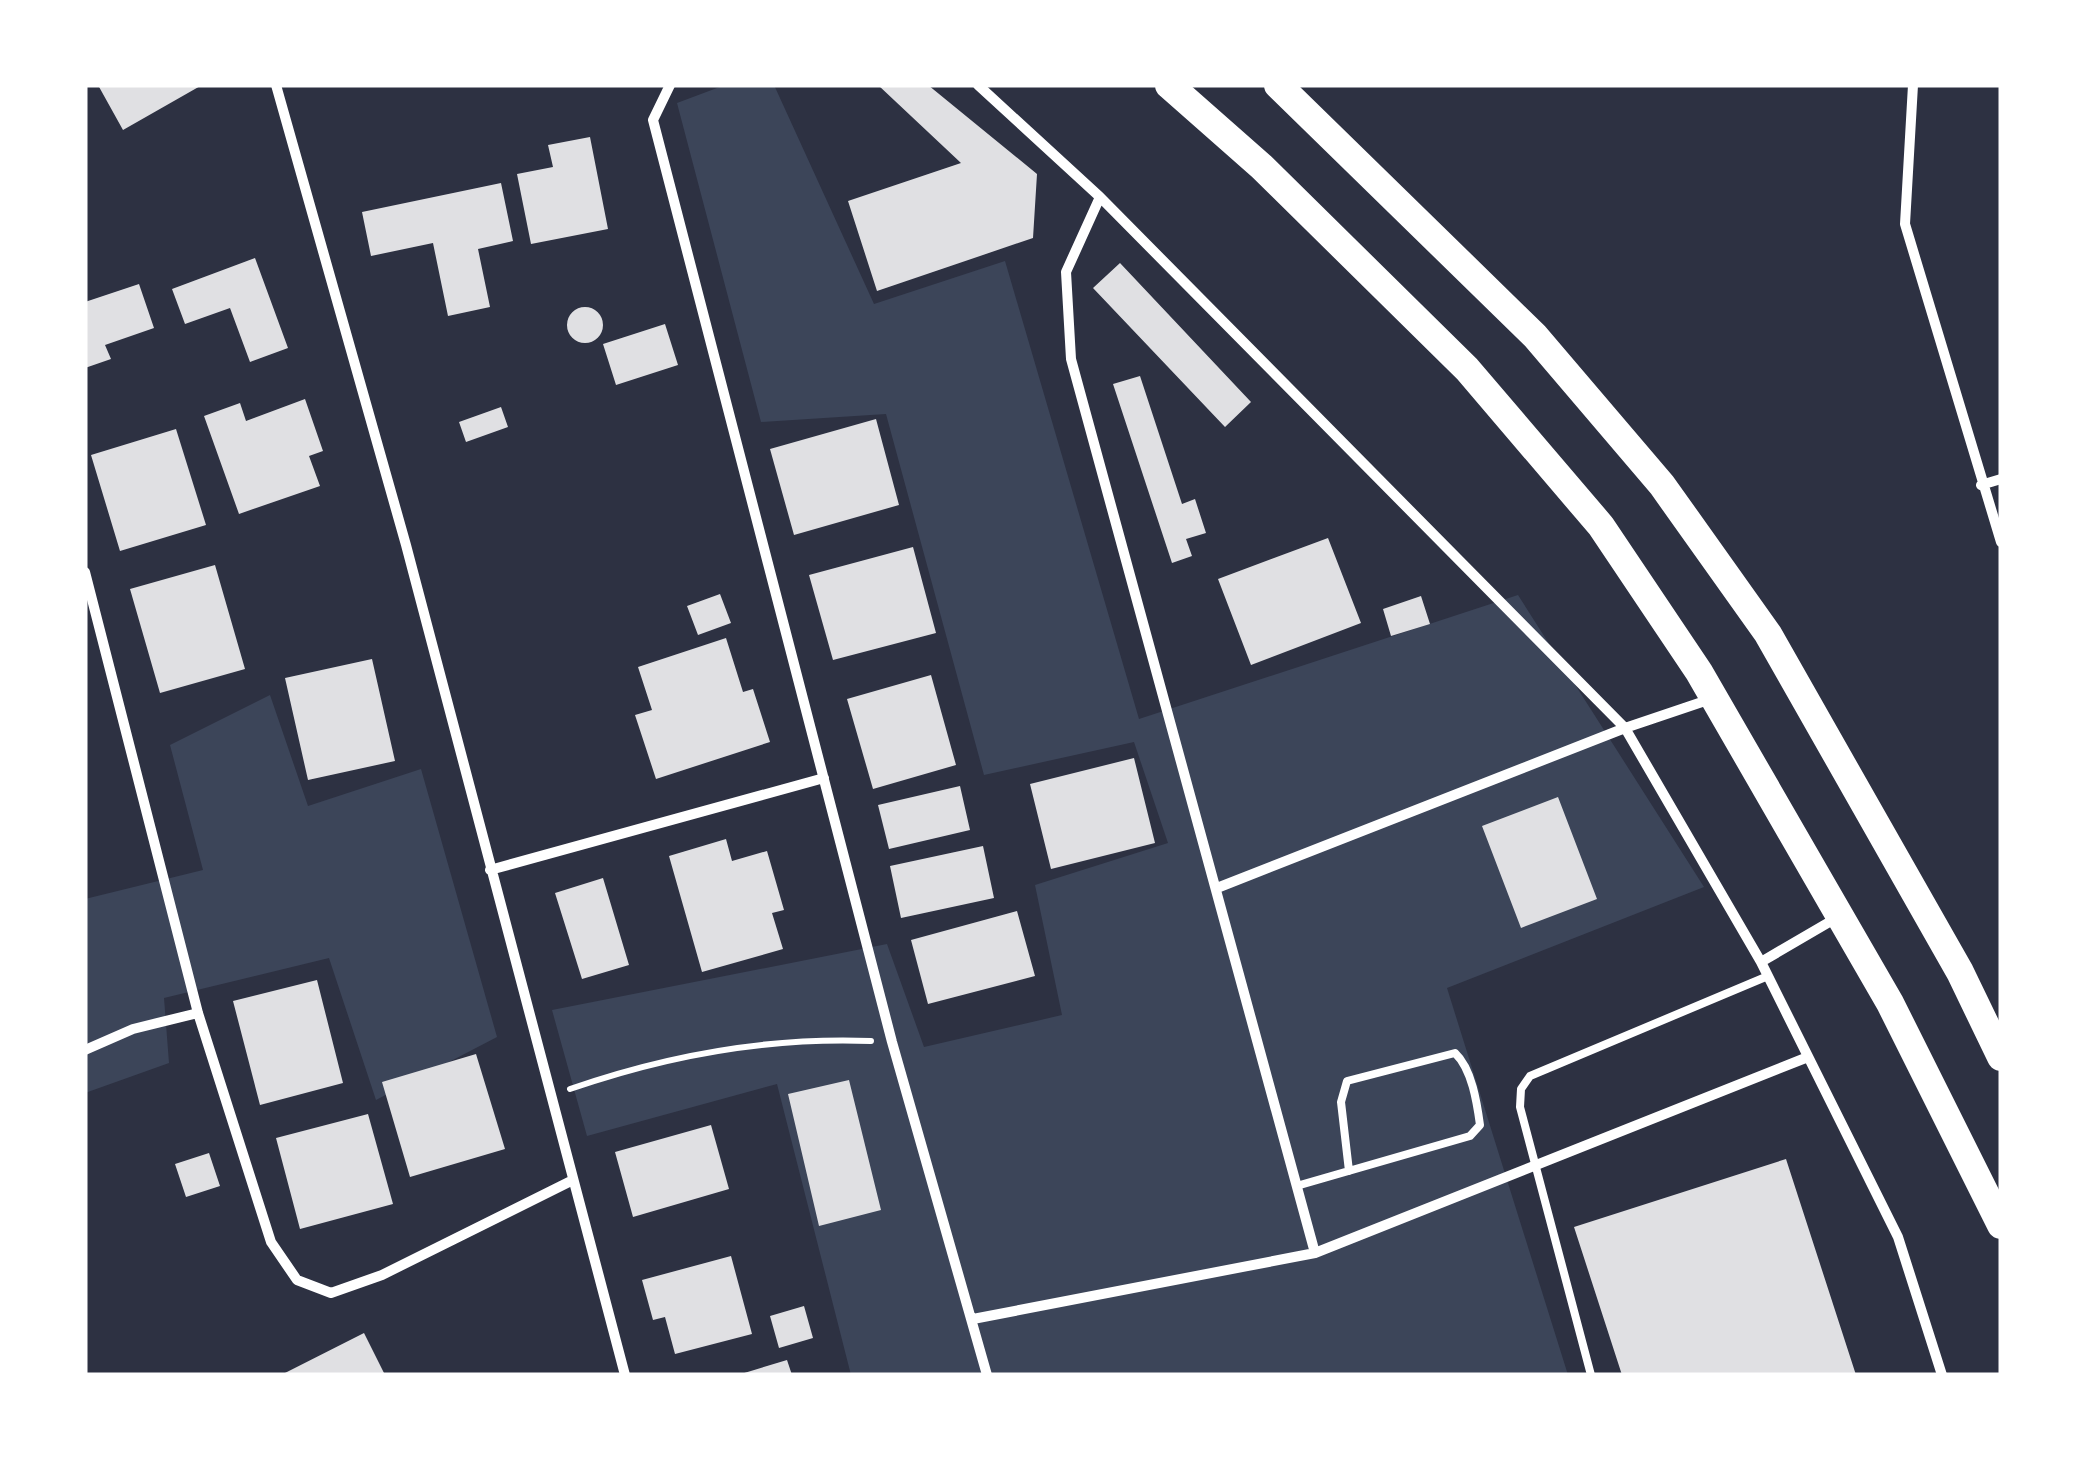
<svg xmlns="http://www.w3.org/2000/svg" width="2086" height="1460" viewBox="0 0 2086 1460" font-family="'Noto Serif',serif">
<rect width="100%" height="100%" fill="#2d3142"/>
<path fill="#3c4559" d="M725 85H774L874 304 1005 261 1139 719 1518 595 1704 887 1447 988 1568 1375H851L777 1084 587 1136 552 1010 887 944 924 1047 1062 1015 1035 885 1168 843 1134 742 984 775 886 414 761 422 677 103Z
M270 695 308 806 421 769 497 1037 376 1100 329 958 164 998 169 1063 85 1093V899L203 870 170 745Z"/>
<path fill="#e0e0e3" d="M98 85H202L123 130Z
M878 85H928L1037 174 1033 238 877 291 848 201 961 163Z
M590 137 608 229 531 244 517 174 553 167 548 145Z
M501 183 513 241 478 249 490 307 448 316 433 243 371 256 362 212Z
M255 258 288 348 250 362 230 308 185 324 172 289Z
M1120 263 1251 402 1225 427 1093 288Z
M139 284 154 328 105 345 111 359 85 368V302Z
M567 325a18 18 0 1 1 36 0a18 18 0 1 1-36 0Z
M665 324 678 365 616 385 603 344Z
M1140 376 1182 504 1195 499 1206 533 1186 539 1192 556 1172 563 1113 384Z
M305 399 323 451 309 456 320 486 239 514 204 416 240 403 246 421Z
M501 407 508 427 466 442 459 422Z
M876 419 899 505 794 535 770 449Z
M176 429 206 525 120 551 91 455Z
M1328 538 1361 623 1251 665 1218 579Z
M913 547 936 633 833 660 809 575Z
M215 565 245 669 160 693 130 589Z
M720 594 731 623 698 635 687 606Z
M1421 596 1430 624 1391 636 1383 609Z
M726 638 743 692 753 689 770 742 656 779 635 715 652 710 638 667Z
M372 659 395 761 308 780 285 678Z
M931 675 956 765 873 789 847 699Z
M1134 758 1155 843 1051 869 1030 784Z
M960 786 970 830 889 849 878 805Z
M1558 797 1597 899 1521 928 1482 826Z
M726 839 732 861 767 851 784 910 772 913 783 949 702 972 669 856Z
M983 846 994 898 901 918 890 866Z
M603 878 629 965 582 979 555 893Z
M1017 911 1035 976 928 1004 911 940Z
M317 980 343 1083 260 1105 233 1001Z
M476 1054 505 1149 410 1177 382 1082Z
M849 1080 881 1210 819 1226 788 1094Z
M368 1114 393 1204 300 1229 276 1138Z
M711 1125 729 1189 633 1217 615 1152Z
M209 1153 220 1186 186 1197 175 1164Z
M1786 1159 1856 1375H1622L1574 1227Z
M731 1256 752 1334 675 1354 665 1317 653 1320 642 1280Z
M804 1306 813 1338 779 1348 770 1316Z
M364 1333 385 1375H281Z
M787 1360 792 1375H741V1374Z"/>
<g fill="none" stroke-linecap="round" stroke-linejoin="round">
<path stroke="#fff" stroke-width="6" d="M570 1089C668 1055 768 1037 871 1041"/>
<path stroke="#fff" stroke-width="8" d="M1300 1185 1470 1136 1480 1125C1477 1103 1472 1069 1455 1053L1347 1081 1341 1102 1349 1171
M1591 1375 1520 1107 1521 1089 1530 1076 1768 976"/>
<path stroke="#fff" stroke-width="10" d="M276 85 406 545 625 1375
M670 85 653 120 892 1042 987 1375
M978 85 1100 197 1625 728 1761 962 1898 1237 1942 1375
M1913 85 1905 224 2001 542
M1100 197 1066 272 1071 359 1315 1253
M1981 485 2001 479
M85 572 198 1013 271 1242 297 1280 331 1293 382 1275 573 1180
M490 870 824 778
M1217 888 1625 728 1711 699
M1761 962 1838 917
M85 1050 133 1029 198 1013
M973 1319 1315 1253 1808 1057"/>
<path stroke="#fff" stroke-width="28" d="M1169 85 1262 167 1467 369 1601 526 1699 672 1890 1003 2001 1225
M1278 85 1535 336 1662 485 1768 634 1960 972 2001 1057"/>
</g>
<rect width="2086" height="1460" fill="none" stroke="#ffffff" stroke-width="175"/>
</svg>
